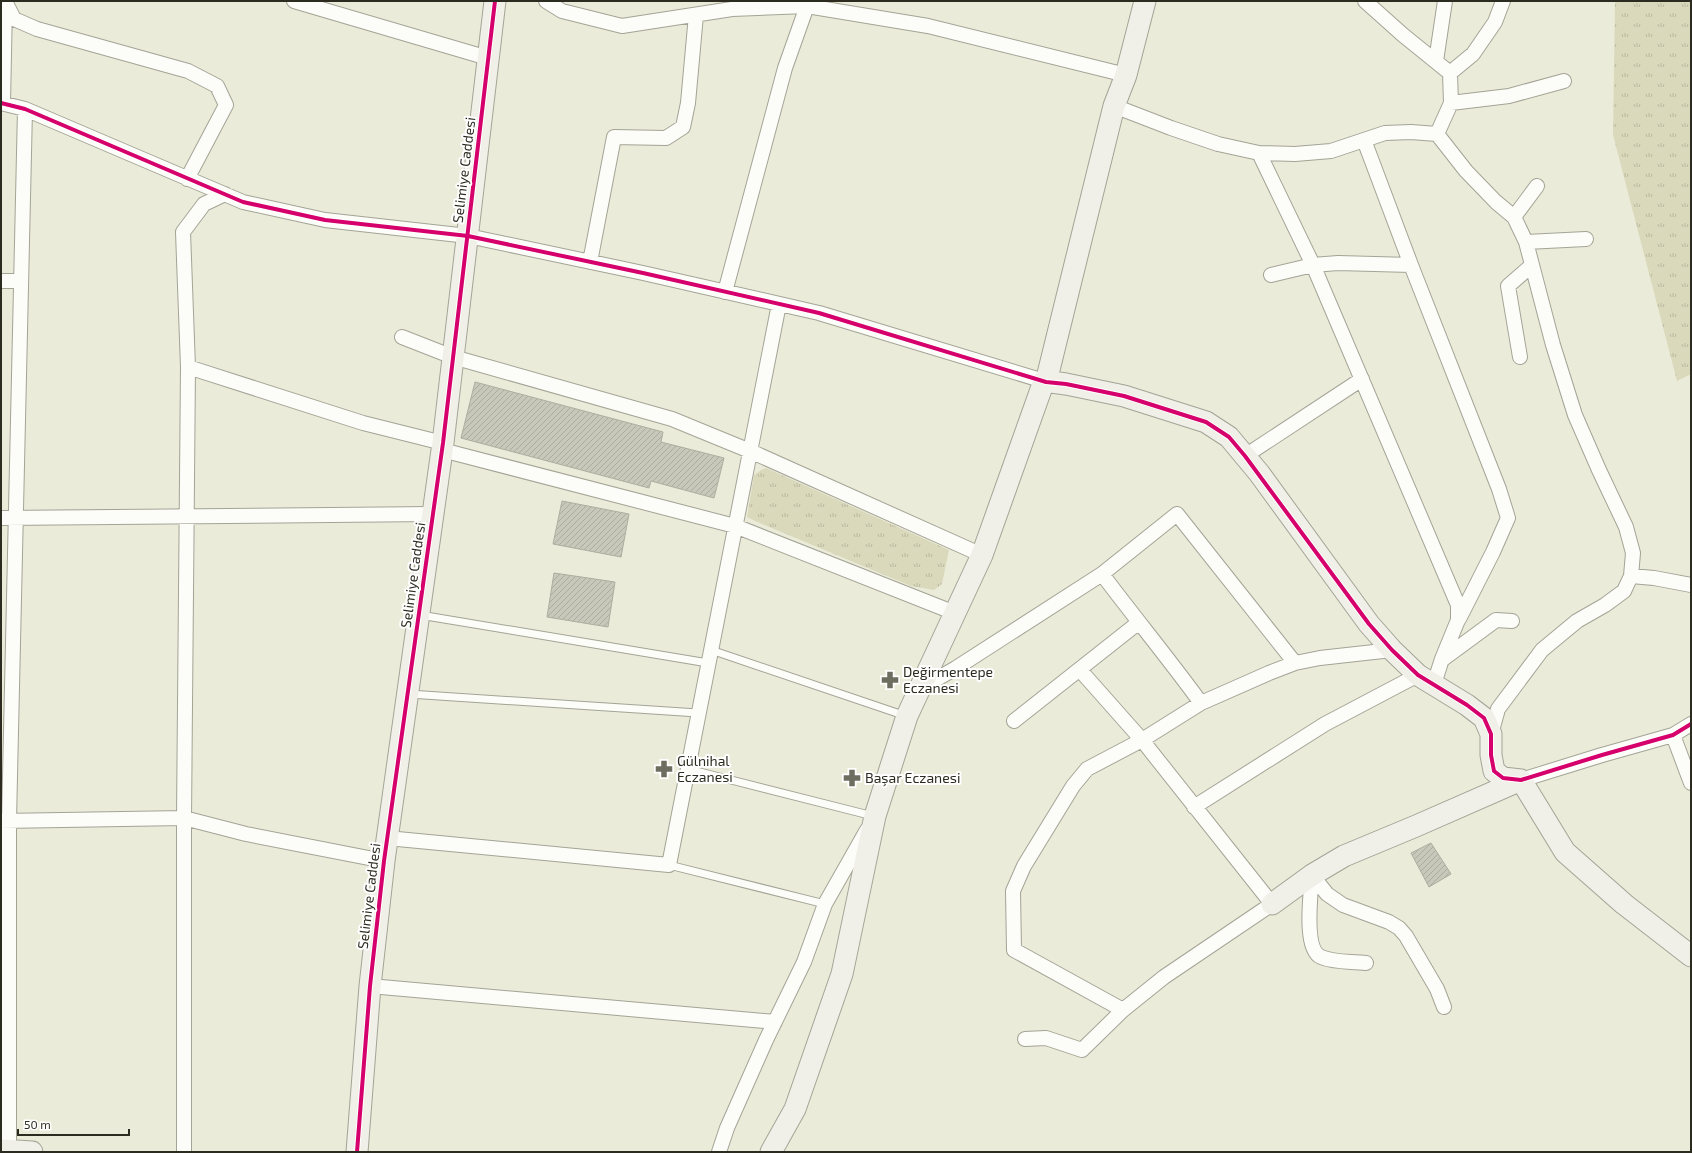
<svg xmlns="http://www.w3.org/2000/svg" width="1692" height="1153" viewBox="0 0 1692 1153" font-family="'Exo 2',sans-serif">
<defs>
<pattern id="park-tufts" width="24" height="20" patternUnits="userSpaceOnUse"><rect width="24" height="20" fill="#dad9bc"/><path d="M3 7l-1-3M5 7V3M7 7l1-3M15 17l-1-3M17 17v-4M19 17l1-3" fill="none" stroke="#bbbaa1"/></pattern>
<pattern id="building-hatch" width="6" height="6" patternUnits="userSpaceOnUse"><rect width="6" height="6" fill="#c7c7ba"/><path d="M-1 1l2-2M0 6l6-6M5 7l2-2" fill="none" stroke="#abab9f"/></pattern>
</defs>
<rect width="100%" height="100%" fill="#ebebda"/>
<path fill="url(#park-tufts)" d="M1615 1H1691V374L1677 381 1613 135Z
M766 468 949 550 942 584 934 590 911 586 755 521 747 517 754 475 761 470Z"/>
<path fill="url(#building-hatch)" stroke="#adada0" d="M475 382 663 432 661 442 724 458 714 498 651 481 649 488 461 438Z
M562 501 629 514 621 557 553 544Z
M554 573 615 582 608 627 547 617Z
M1431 843 1451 874 1429 887 1411 853Z"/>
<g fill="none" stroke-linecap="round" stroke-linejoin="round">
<g stroke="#a4a496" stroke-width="9">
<path id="lane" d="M420 615 708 663
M711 650 906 716
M409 694 698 713
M688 769 873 816
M669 865 825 904"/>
</g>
<g stroke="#a4a496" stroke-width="16">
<path id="street" d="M5 1 14 19 37 29 188 71 217 86 226 105 187 179
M294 1 488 58
M546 1 562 11 622 26 732 9 807 6 928 26 1126 75
M1365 1 1403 35 1450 73 1451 103
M1436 61 1445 1
M1450 73 1473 54 1495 22 1503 1
M1 103 25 109 243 202 325 220 468 236 643 273 819 313 1044 381
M3 103 5 5
M1114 106 1171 128 1218 144 1259 153 1313 265 1458 605V620L1442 659 1434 684
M1437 134 1451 103 1509 96 1564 81
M1364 140 1411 265 1499 489 1508 518 1493 552 1459 619
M1259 153 1295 154 1331 151 1385 133 1411 132 1437 134 1466 171 1496 202 1514 217 1526 242 1553 345 1575 415 1599 470 1626 527 1633 553 1631 576 1624 591 1605 605 1577 621 1542 650 1498 709 1491 734
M1514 217 1537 186
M1526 242 1586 239
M590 262 614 137 666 138 683 127 688 103 696 15
M1271 275 1313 265 1338 263 1411 265
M1 281H21
M725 292 785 68 807 6
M402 337 453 357 672 419 750 451 982 555
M1520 357 1508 286 1531 266
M188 367 363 423 443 443
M442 450 735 526 955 613
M1245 456 1362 379
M1 518 433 514
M1102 574C1135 618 1169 659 1201 703
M1631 576 1654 578 1691 585
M1443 659 1496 620 1512 621
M921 688 956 668 1102 574 1177 514 1295 663
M1014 721 1138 623
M1673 735 1691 783
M1521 780 1602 755 1673 735 1691 724
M1194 807 1325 724 1418 675
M1 821 184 818 246 834 384 861
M387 838 669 865 779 304
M1366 963C1351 961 1335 963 1321 957 1303 949 1311 892 1312 875L1327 894 1343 905 1389 922 1399 928 1406 936 1437 989 1444 1007
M370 986 775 1022
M1123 1010 1014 950 1013 891 1024 866 1073 786 1087 769 1142 740 1201 703 1269 673 1295 663 1320 658 1392 650
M1025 1039 1046 1038 1082 1050 1123 1010 1164 977 1272 904 1142 740 1080 670
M9 1151V821L25 109
M184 1152V818L188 367 183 232 204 204 225 194
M719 1152 727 1128 766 1040 804 962 825 904 867 830"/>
</g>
<g stroke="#a4a496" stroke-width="23">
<path id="secondary" d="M1046 382 1114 106 1126 75 1145 1
M1272 904 1312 875 1344 856 1416 826 1521 780 1565 852 1624 904 1691 956
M1 1150 32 1152
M357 1152 370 986 384 861 443 443 495 1
M771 1152 795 1109 842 974 875 816 907 716 982 555 1044 381 1066 384 1124 396 1206 422 1229 437 1259 473 1369 624 1392 650 1418 675 1467 705 1484 718 1491 734V755L1494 771 1503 778 1521 780"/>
</g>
<use href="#lane" stroke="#fcfcf9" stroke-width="7"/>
<use href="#street" stroke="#fcfcf9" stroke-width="14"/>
<use href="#secondary" stroke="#f0efe8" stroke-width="21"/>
<g stroke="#fff" stroke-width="6">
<path id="cycleway" d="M1 103 25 109 243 202 325 220 468 236 643 273 819 313 1046 382 1066 384 1124 396 1206 422 1229 437 1245 456 1369 624 1392 650 1418 675 1467 705 1484 718 1491 734V755L1494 771 1503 778 1521 780 1602 755 1673 735 1691 724
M357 1152 370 986 384 861 443 443 495 1"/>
</g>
<use href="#cycleway" stroke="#d6006c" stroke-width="4"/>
</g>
<defs>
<g id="pharmacy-bare" transform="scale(1.38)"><path d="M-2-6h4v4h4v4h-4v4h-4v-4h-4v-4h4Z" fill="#6e6e60" stroke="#fff" stroke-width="2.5" paint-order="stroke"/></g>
</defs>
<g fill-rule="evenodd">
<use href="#pharmacy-bare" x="890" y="680"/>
<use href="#pharmacy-bare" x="664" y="769"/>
<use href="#pharmacy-bare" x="852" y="778"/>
</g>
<g text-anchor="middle" stroke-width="4" stroke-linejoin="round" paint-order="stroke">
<g font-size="14" fill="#2b2b1f" stroke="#fff">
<text transform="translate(464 170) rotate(-83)" y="5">Selimiye Caddesi</text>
<text transform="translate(413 575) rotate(-82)" y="5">Selimiye Caddesi</text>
<text transform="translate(369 896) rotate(-83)" y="5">Selimiye Caddesi</text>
</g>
<g font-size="14" fill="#2b2b1f" stroke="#fff" text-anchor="start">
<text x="903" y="677">Değirmentepe<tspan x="903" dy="16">Eczanesi</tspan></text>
<text x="677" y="766">Gülnihal<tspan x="677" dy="16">Eczanesi</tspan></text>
<text x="865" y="783">Başar Eczanesi</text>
</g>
</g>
<rect width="1692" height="1153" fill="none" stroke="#2b2b1f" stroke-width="4"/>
<path d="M18 1129v6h111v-6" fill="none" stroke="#2b2b1f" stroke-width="2"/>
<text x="24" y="1129" font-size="12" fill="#2b2b1f" stroke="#ffffff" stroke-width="3" paint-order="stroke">50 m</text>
</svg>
